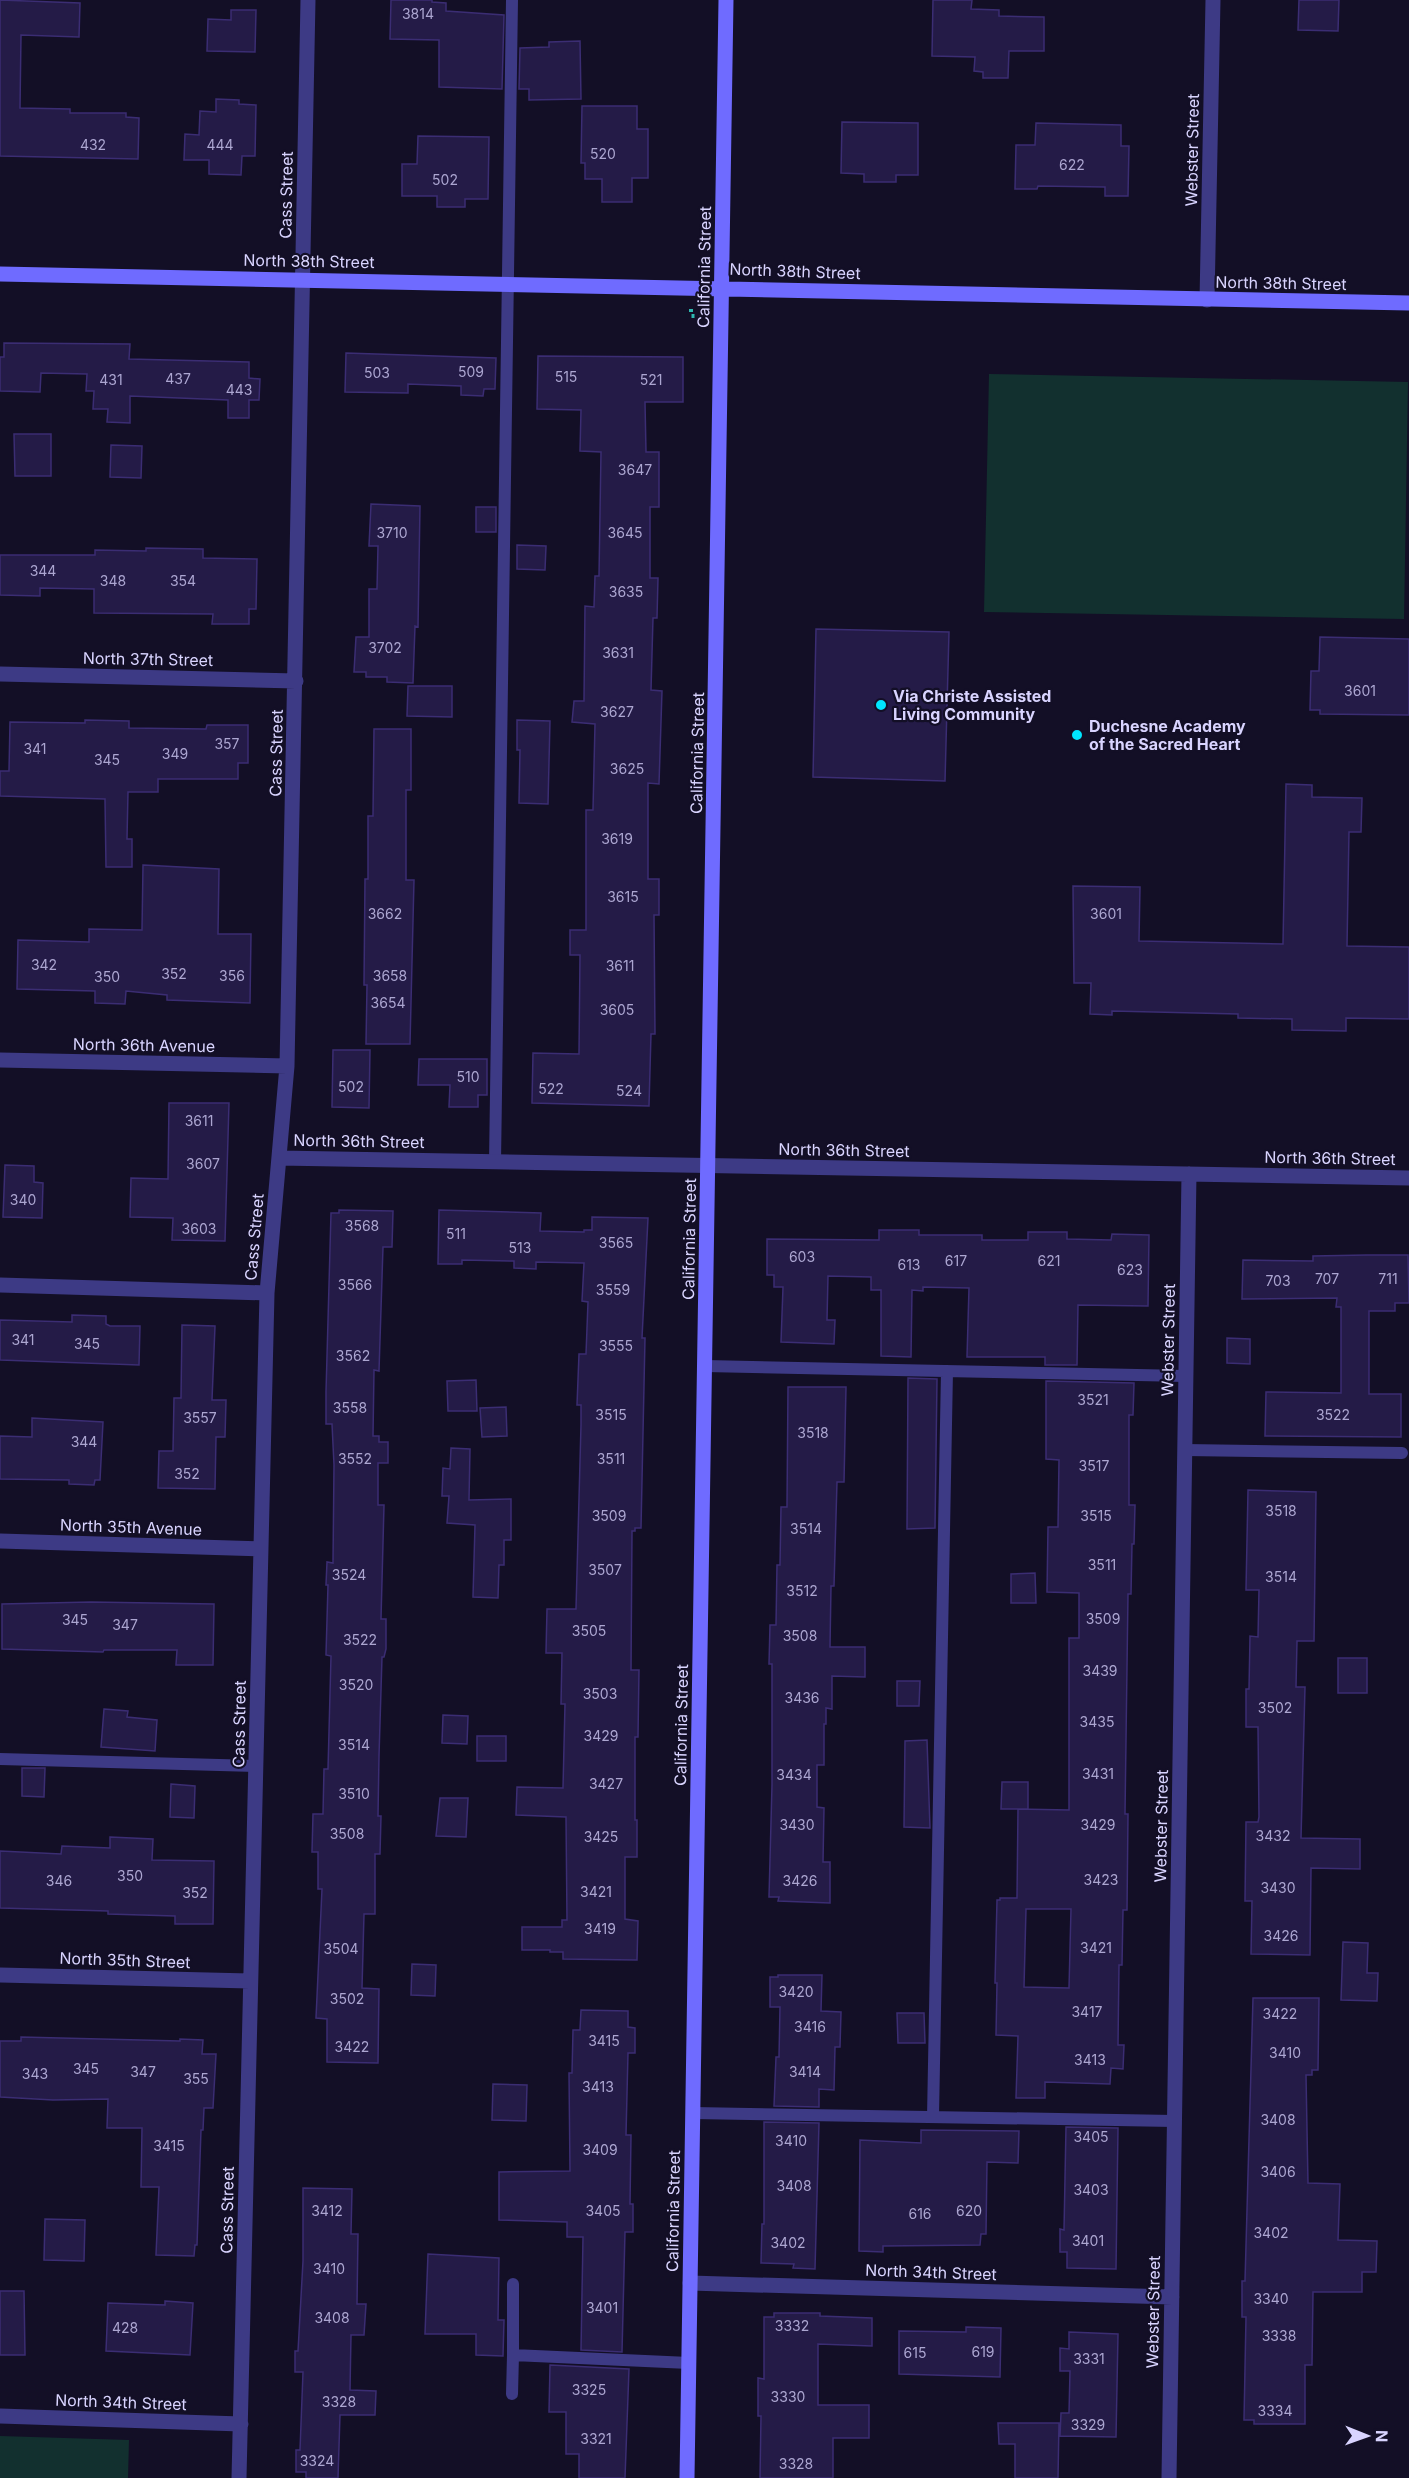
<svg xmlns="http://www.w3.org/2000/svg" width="1409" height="2478" viewBox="0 0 1409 2478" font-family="Inter,sans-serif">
<rect width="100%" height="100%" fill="#130f26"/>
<path fill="#12302f" d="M989 374 1408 382 1404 619 984 612Z
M0 2436 129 2440 128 2478H0Z"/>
<path fill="#241b47" stroke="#3b2d73" stroke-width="1.5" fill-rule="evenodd" d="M0 0 80 3 79 37 21 35 20 108 70 109V113H126V117L139 118 138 159 0 156Z
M391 0H432V2L446 3V11L504 15 502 89 439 87V40L390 39Z
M933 0H972L971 9 999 10V16L1044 17V51H1009L1008 78H983V72L974 71 975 57 932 56Z
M1299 0H1339L1338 31 1298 30Z
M231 10H256L255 52 207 51 208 19 231 20Z
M580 41 581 99 529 100V89H519L520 48 549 47V42Z
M216 99 239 100V104L256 105 255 156H242L241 175 209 174V160H184L185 134 199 135 200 111 216 112Z
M582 106H637V129H648V178H632V202H602V179H585V163H581Z
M842 122 918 123V175H896V182H864V174L841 173Z
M1036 123 1121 125V146H1129L1128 196H1105V187L1038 186 1037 189H1015L1016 145H1035Z
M418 136 489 137 488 199H465V207H437V196H402V164H417Z
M4 343 130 344 129 359 249 362V378L260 379 259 400H249V418H228V400L130 396V423L107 422 108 409H93L94 391H86L87 374 41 373 40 392 0 391V357H4Z
M346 353 496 358 495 389H484L483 396 461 395V386L408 384V393L345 392Z
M538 356 683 357V402H645L646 452H659V507H650V578H658L657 618H653L651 690 662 691 659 784 648 783V879H659V915H654L655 1034H651L649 1106 532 1103 533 1053 579 1054 580 955H570V930H586V810H593L595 724 572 722 574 701H584L585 606 594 607 595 576H599L601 452 580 451 581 410 537 409Z
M14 434H51V476H15Z
M111 445 142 446 141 478 110 477Z
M371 504 420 506 418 627 415 626 413 683 387 682V677H366V672H354L356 637H369V589H377L378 546H369Z
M476 507H496V532H476Z
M517 545 546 546 545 570 517 569Z
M146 548 203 549V558L257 559 256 609H249V624H212L213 614 94 613V589L40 588V596L0 595V555H95V550L146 551Z
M816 629 949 632 945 781 813 777Z
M1320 637 1409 639V715L1320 714V710H1310L1311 671H1319Z
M408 686H452V717L407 716Z
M85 720 129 721V728L206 729 207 725H248V763H238V779H158V792H128L127 839H132V867H106L105 799 0 796V771H9L10 722 85 723Z
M517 720 550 721 548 804 519 803 520 750H517Z
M374 729H411V790H406V880H414L410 1044H366L367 985H364L365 879H368V816H373Z
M1286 784 1312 785V797L1362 798 1361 832H1349L1347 946 1409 947V1019L1346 1018V1031L1292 1030V1019L1238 1018V1014L1112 1011V1015L1090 1014 1091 983H1074L1073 886 1140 887 1139 941 1283 944Z
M143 865 219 869 218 934H251L250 1003 167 1000V995L126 991 125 1004 95 1003V991L17 989 18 940 89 942V929L142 930Z
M333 1050H370L369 1108 332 1107Z
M419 1059H487V1095H478V1107H449L450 1085H418Z
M169 1103H229L225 1241 172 1240 173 1218 130 1217 131 1178 168 1179Z
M5 1165 34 1166V1182L43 1183 42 1218 3 1217Z
M339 1210 393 1211 392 1247H383L379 1371 374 1370 373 1436H379V1442H388V1463H378V1505H384L381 1619H386V1649L384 1657H382L379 1756 378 1816H381L380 1854H375V1914H364L362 1988 379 1989 378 2063 327 2062V2019L316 2018 322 1889H318V1852H312L313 1814H323L324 1769H328L331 1656 326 1655 328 1585H326L327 1562 333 1563 334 1465 332 1424H326V1392L331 1213H339Z
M439 1210 541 1213 540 1231 584 1232V1230H592V1217L648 1218 642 1338H645L641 1528H635V1531H632L631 1670H639L638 1737H635V1820H637V1857H625V1919L638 1921 637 1960 563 1959V1952H550V1950H522V1927H562V1920H567L566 1817 516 1815 517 1787 563 1788 565 1704H561L562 1653H546L547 1609H576L581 1425V1405H577L579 1354H586L588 1302 582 1301 584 1263 536 1262V1269L514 1268V1261L462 1260V1264H438Z
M879 1230H919V1235H982V1240H1028V1232H1067V1239L1111 1240 1112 1234 1149 1235 1148 1306 1078 1305 1077 1365H1045V1357H967L969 1288 923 1287V1291L912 1290 911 1357 881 1356V1290H871V1277L828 1276 827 1320H835L834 1344 781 1342 783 1287H774V1275H767V1239L879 1240Z
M1367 1255H1408L1409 1303H1395V1311H1369V1394H1401V1437L1265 1436 1266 1392 1341 1393V1307H1336L1337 1298 1242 1299 1243 1260 1313 1261V1256Z
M72 1315 106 1316V1324L110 1326H140L139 1365 0 1360V1320L72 1322Z
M182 1325 215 1326 212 1400H226L225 1437H216L215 1489 158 1488 159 1451H173L174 1398H181Z
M1227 1338 1250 1339V1364L1227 1363Z
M908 1378 937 1379 935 1528 907 1529Z
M476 1380 477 1411H448L447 1381Z
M1046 1381 1134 1383 1133 1415H1129V1505H1135L1134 1544H1132L1131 1594H1128L1125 1814H1128L1127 1910H1123L1122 1965H1119L1118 2045H1124L1123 2069 1111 2068 1110 2084 1045 2082V2098H1016L1018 2036 996 2035 997 1983H995L997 1900H1000V1898H1017L1018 1809 1069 1810V1638H1079V1593L1047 1592 1048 1527H1058L1059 1460 1046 1459ZM1026 1909H1071L1069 1988 1024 1987Z
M788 1387H846L844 1482H837L834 1586H831L830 1647H865V1677L832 1676V1709L826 1708V1724H824V1765H817V1807L824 1808 823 1862H830V1903L778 1901 779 1897H769L772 1785V1664H769L770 1625H776L777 1565H780L781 1507H787Z
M506 1407 507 1436 482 1437 480 1408Z
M32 1418 103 1422 100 1480H95L94 1485 69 1484V1480L0 1479V1436L32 1437Z
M451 1448 470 1449 469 1500 511 1499V1540H504V1565H499L498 1598 473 1597 475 1525 447 1523 449 1496H442L443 1468 450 1469Z
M1248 1490 1316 1492 1314 1641H1297L1296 1687H1305L1301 1838 1360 1839V1869L1311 1868 1310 1955 1251 1954 1252 1901H1245L1246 1822H1258L1259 1817 1258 1727H1246V1689H1249L1250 1636 1258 1637 1259 1590H1246Z
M1035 1573 1036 1603H1011V1574Z
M91 1602 214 1604 213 1665H176L177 1650H104L103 1652 2 1649V1604Z
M1338 1658H1367V1693H1338Z
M897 1681H920L919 1706H897Z
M104 1709 128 1711 127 1717 157 1720 155 1751 101 1747Z
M443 1715 468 1716 467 1744 442 1743Z
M477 1736H506V1761H477Z
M927 1740 930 1828 904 1827 905 1741Z
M22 1768H45L44 1797 22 1796Z
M1002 1782H1028V1809H1001Z
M171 1784 195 1786 194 1818 170 1817Z
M440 1798H468L466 1837 436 1836Z
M110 1837 153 1839 152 1860 214 1861 213 1924H175V1916L108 1914V1911L0 1908V1851L61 1854 62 1846 110 1848Z
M1343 1942 1368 1943 1367 1973H1378L1377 2001 1341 2000Z
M412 1964 436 1965 435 1996 411 1995Z
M778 1975H822L821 2011 841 2012 840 2047H835L834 2090 819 2089V2107L774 2106 776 2057H779L780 2007H770V1977H778Z
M1253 1998H1319L1318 2070H1312V2075H1306L1308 2183 1340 2184 1338 2240 1377 2241 1376 2272H1362V2292H1313L1312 2365H1305V2424H1254V2420H1244L1246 2317H1242V2281H1245Z
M581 2010 628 2011V2027L635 2028V2053H628L626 2135H631L630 2204H633V2232H625L622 2352 581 2350 583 2237H567V2222L499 2220V2172L570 2171 569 2073H572L573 2030H580Z
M897 2013H924L925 2043H898Z
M21 2037 180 2041V2039L203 2040 202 2054H216L213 2108H204L203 2130H201L197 2245H195L194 2256 156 2255 159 2187H141L142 2128H107L108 2099 53 2100 0 2097V2041H21Z
M493 2084 527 2085 526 2121 492 2120Z
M764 2122 819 2123 815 2269 793 2268 794 2264 761 2263 762 2224H764Z
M1066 2127 1118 2128 1116 2269 1067 2268V2252H1060V2229L1064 2230Z
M921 2130 1019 2131 1018 2163 987 2162 986 2234H981L980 2245 883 2246V2252L859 2251 860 2140 921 2143Z
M303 2188 352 2189 351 2234H358L357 2304H366L364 2335H351L350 2390 376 2391 375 2415H340L338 2478H306V2472H296V2450H300L303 2372H295V2351H298L303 2261Z
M45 2219 85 2220 84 2261 44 2260Z
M428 2254 499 2258 498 2320H504L503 2356 476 2355V2334H425Z
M0 2291H24L25 2355H0Z
M165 2301 193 2303 190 2355 106 2351 108 2303 165 2305Z
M774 2313H820V2316L872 2318V2346L818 2344V2405H869V2438H833V2478H760L761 2416H758V2378L764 2379V2317H774Z
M966 2327 1001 2328 1000 2377 899 2374V2331L966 2332Z
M1069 2332 1118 2334 1116 2437 1060 2436 1061 2413H1069L1070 2371H1060V2348L1069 2349Z
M550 2365 629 2369 625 2478H579V2454H566V2412H549Z
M998 2423H1059L1058 2478H1015V2444H999Z"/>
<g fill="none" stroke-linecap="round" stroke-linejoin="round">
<path stroke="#2fb8b0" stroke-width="4" stroke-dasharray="3 4.5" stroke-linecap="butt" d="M691 309V316H700"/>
<path stroke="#3d3a85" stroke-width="12" d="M495 1162 512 0
M705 1366 1186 1376
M1185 1450 1402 1453
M0 1759 256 1766
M693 2113 1174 2121
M933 2117 947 1371
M513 2284V2355L689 2363
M512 2394 513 2355"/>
<path stroke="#3d3a85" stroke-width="15" d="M1207 300 1213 0
M0 674 296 681
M0 1060 287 1066
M279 1158 1409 1178
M0 1285 267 1293
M0 1541 261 1549
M0 1975 250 1981
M690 2283 1172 2297
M0 2416 241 2424
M239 2478 267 1293 287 1066 308 0
M1169 2478 1189 1174"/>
<path stroke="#6f6bff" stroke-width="15" d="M0 274 1409 303
M687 2478 726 0"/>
</g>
<g fill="#00e5ff" stroke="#130f26" stroke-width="2">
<circle cx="881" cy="705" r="6"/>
<circle cx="1077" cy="735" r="6"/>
</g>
<g text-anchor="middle" stroke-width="4.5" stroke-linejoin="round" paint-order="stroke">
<g font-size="14" fill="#aca6d1">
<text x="418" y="19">3814</text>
<text x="93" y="150">432</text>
<text x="220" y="150">444</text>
<text x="603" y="159">520</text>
<text x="1072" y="170">622</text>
<text x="445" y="185">502</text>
<text x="471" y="377">509</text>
<text x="377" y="378">503</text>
<text x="566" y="382">515</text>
<text x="178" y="384">437</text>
<text x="111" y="385">431</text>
<text x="651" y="385">521</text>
<text x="239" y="395">443</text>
<text x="635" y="475">3647</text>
<text x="392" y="538">3710</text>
<text x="625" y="538">3645</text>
<text x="43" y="576">344</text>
<text x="113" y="586">348</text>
<text x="183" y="586">354</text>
<text x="626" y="597">3635</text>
<text x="385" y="653">3702</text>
<text x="618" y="658">3631</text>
<text x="1360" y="696">3601</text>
<text x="617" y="717">3627</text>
<text x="227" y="749">357</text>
<text x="35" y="754">341</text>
<text x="175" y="759">349</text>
<text x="107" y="765">345</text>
<text x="627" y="774">3625</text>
<text x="617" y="844">3619</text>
<text x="623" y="902">3615</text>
<text x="385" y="919">3662</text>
<text x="1106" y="919">3601</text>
<text x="44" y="970">342</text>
<text x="620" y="971">3611</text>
<text x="174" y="979">352</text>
<text x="232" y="981">356</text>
<text x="390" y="981">3658</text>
<text x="107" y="982">350</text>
<text x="388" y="1008">3654</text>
<text x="617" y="1015">3605</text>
<text x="468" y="1082">510</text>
<text x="351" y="1092">502</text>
<text x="551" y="1094">522</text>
<text x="629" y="1096">524</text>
<text x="199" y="1126">3611</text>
<text x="203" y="1169">3607</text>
<text x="23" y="1205">340</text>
<text x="362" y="1231">3568</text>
<text x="199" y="1234">3603</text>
<text x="456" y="1239">511</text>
<text x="616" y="1248">3565</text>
<text x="520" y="1253">513</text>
<text x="802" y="1262">603</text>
<text x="956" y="1266">617</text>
<text x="1049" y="1266">621</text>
<text x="909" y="1270">613</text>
<text x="1130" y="1275">623</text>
<text x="1327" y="1284">707</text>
<text x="1388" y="1284">711</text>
<text x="1278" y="1286">703</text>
<text x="355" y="1290">3566</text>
<text x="613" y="1295">3559</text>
<text x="23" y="1345">341</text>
<text x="87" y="1349">345</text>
<text x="616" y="1351">3555</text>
<text x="353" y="1361">3562</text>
<text x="1093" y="1405">3521</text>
<text x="350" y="1413">3558</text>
<text x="611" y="1420">3515</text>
<text x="1333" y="1420">3522</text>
<text x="200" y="1423">3557</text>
<text x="813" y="1438">3518</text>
<text x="84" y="1447">344</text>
<text x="355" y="1464">3552</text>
<text x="611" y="1464">3511</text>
<text x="1094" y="1471">3517</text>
<text x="187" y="1479">352</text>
<text x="1281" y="1516">3518</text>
<text x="609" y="1521">3509</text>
<text x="1096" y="1521">3515</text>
<text x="806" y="1534">3514</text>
<text x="1102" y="1570">3511</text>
<text x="605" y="1575">3507</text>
<text x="349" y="1580">3524</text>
<text x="1281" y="1582">3514</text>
<text x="802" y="1596">3512</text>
<text x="1103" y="1624">3509</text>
<text x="75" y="1625">345</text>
<text x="125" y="1630">347</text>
<text x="589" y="1636">3505</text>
<text x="800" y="1641">3508</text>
<text x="360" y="1645">3522</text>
<text x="1100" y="1676">3439</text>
<text x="356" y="1690">3520</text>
<text x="600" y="1699">3503</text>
<text x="802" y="1703">3436</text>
<text x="1275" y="1713">3502</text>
<text x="1097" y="1727">3435</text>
<text x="601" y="1741">3429</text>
<text x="354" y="1750">3514</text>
<text x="1098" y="1779">3431</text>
<text x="794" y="1780">3434</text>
<text x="606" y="1789">3427</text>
<text x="354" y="1799">3510</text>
<text x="797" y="1830">3430</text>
<text x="1098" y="1830">3429</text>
<text x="347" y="1839">3508</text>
<text x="1273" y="1841">3432</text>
<text x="601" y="1842">3425</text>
<text x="130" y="1881">350</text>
<text x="1101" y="1885">3423</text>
<text x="59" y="1886">346</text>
<text x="800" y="1886">3426</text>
<text x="1278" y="1893">3430</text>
<text x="596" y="1897">3421</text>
<text x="195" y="1898">352</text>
<text x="600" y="1934">3419</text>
<text x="1281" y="1941">3426</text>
<text x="1096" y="1953">3421</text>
<text x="341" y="1954">3504</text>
<text x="796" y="1997">3420</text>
<text x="347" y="2004">3502</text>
<text x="1087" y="2017">3417</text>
<text x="1280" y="2019">3422</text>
<text x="810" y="2032">3416</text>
<text x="604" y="2046">3415</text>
<text x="352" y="2052">3422</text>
<text x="1285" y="2058">3410</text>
<text x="1090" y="2065">3413</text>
<text x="86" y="2074">345</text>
<text x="143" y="2077">347</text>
<text x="805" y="2077">3414</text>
<text x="35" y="2079">343</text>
<text x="196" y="2084">355</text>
<text x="598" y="2092">3413</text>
<text x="1278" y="2125">3408</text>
<text x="1091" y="2142">3405</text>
<text x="791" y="2146">3410</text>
<text x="169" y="2151">3415</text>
<text x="600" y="2155">3409</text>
<text x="1278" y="2177">3406</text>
<text x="794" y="2191">3408</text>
<text x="1091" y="2195">3403</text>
<text x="327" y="2216">3412</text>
<text x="603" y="2216">3405</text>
<text x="969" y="2216">620</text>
<text x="920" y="2219">616</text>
<text x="1271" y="2238">3402</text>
<text x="1088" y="2246">3401</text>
<text x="788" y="2248">3402</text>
<text x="329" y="2274">3410</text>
<text x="1271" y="2304">3340</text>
<text x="602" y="2313">3401</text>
<text x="332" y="2323">3408</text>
<text x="792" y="2331">3332</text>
<text x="125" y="2333">428</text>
<text x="1279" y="2341">3338</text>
<text x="983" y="2357">619</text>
<text x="915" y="2358">615</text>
<text x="1089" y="2364">3331</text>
<text x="589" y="2395">3325</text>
<text x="788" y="2402">3330</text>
<text x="339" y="2407">3328</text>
<text x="1275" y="2416">3334</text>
<text x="1088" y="2430">3329</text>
<text x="596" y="2444">3321</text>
<text x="317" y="2466">3324</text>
<text x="796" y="2469">3328</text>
</g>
<g font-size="16" fill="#d9d4ff" stroke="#130f26">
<text transform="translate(1192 150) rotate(-89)" y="6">Webster Street</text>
<text transform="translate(286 195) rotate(-89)" y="6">Cass Street</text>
<text transform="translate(309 261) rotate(1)" y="6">North 38th Street</text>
<text transform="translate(704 267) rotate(-89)" y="6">California Street</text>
<text transform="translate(795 271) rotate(2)" y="6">North 38th Street</text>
<text transform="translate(1281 283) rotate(1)" y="6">North 38th Street</text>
<text transform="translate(148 659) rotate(1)" y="6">North 37th Street</text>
<text transform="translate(276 753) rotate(-89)" y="6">Cass Street</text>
<text transform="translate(697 753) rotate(-89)" y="6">California Street</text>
<text transform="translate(144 1045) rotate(1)" y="6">North 36th Avenue</text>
<text transform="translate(359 1141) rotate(1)" y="6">North 36th Street</text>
<text transform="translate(844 1150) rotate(1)" y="6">North 36th Street</text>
<text transform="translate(1330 1158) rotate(1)" y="6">North 36th Street</text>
<text transform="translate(254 1237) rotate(-85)" y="6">Cass Street</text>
<text transform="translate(689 1239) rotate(-89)" y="6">California Street</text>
<text transform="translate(1168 1340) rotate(-89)" y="6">Webster Street</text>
<text transform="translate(131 1527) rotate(2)" y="6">North 35th Avenue</text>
<text transform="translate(239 1724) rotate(-89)" y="6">Cass Street</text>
<text transform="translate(681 1725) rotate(-89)" y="6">California Street</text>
<text transform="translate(1161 1826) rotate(-89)" y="6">Webster Street</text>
<text transform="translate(125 1960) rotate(2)" y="6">North 35th Street</text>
<text transform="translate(227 2210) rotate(-89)" y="6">Cass Street</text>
<text transform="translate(673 2211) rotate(-89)" y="6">California Street</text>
<text transform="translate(931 2272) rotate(2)" y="6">North 34th Street</text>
<text transform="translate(1153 2312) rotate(-89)" y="6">Webster Street</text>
<text transform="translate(121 2402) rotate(2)" y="6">North 34th Street</text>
</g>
<g font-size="16" font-weight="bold" fill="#d9d4ff" stroke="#130f26" text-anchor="start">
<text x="893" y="702">Via Christe Assisted<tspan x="893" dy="18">Living Community</tspan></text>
<text x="1089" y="732">Duchesne Academy<tspan x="1089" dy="18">of the Sacred Heart</tspan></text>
</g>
</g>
<g transform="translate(1367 2436) rotate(91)" stroke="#130f26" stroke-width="4.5" paint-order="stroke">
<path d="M0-4.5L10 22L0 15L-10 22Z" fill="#d9d4ff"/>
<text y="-9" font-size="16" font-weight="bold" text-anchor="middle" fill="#d9d4ff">N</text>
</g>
</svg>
